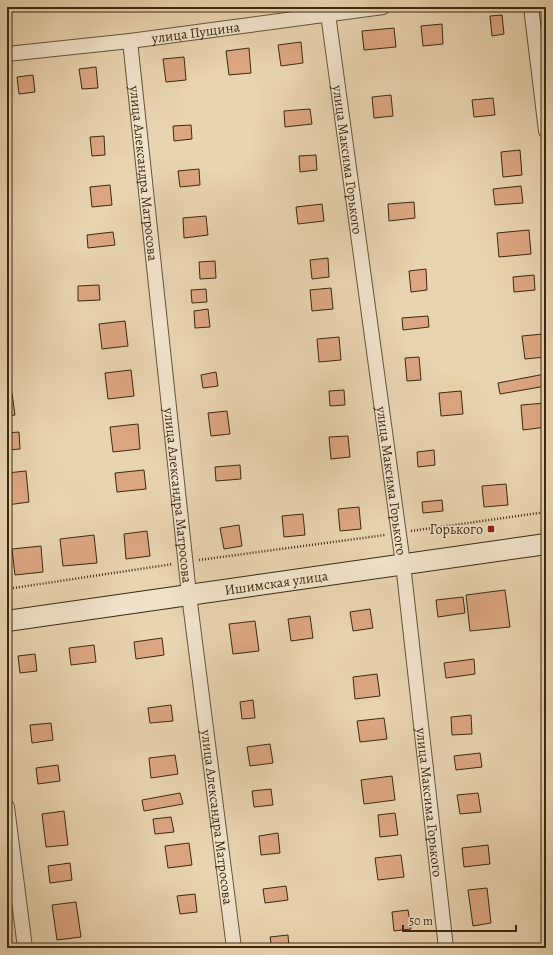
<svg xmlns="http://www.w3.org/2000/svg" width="553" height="955" viewBox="0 0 553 955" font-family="Alegreya,serif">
<rect width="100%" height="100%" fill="#e8d4b0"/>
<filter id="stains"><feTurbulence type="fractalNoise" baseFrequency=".005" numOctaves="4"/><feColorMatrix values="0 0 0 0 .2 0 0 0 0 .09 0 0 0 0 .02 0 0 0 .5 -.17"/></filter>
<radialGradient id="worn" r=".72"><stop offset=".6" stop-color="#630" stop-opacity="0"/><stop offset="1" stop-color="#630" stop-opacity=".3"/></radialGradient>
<path fill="#dca682" stroke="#3c2910" d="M502 15 504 34 492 36 490 16Z
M442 24 443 44 423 46 421 26Z
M394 28 396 47 364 50 362 31Z
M301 42 303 63 281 66 278 45Z
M249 48 251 73 229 75 226 51Z
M184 57 186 80 166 82 163 59Z
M96 67 98 88 82 89 79 69Z
M33 75 35 92 19 94 17 77Z
M391 95 393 116 374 118 372 97Z
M493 98 495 115 474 117 472 100Z
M310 109 312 124 285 127 284 111Z
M191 125 192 139 174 141 173 126Z
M104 136 105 155 92 156 90 137Z
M520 150 522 175 503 177 501 152Z
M316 155 317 170 300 172 299 156Z
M199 169 200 185 180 187 178 171Z
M110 185 112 205 92 207 90 187Z
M521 186 523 203 495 205 493 189Z
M414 202 415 218 389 221 388 204Z
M322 204 324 221 298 224 296 207Z
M206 216 208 235 184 238 183 218Z
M529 230 531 254 499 257 497 233Z
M113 232 115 245 88 248 87 235Z
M328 258 329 277 312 279 310 260Z
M215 261 216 278 200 279 199 262Z
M426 269 427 290 411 292 409 271Z
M534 275 535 290 514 292 513 277Z
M99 285 100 300 78 301V286Z
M331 288 333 309 312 311 310 290Z
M206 289 207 302 192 303 191 290Z
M208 309 210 327 195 328 194 311Z
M428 316 429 327 403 330 402 318Z
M125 321 128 346 102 349 99 324Z
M543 334 545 357 525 359 522 336Z
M339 337 341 360 319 362 317 339Z
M7 349H8L10 364H7Z
M419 357 421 380 407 381 405 358Z
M131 370 134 396 108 399 105 373Z
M216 372 218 386 203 388 201 375Z
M545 374 546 386 500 394 498 383Z
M344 390 345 405 330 406 329 391Z
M461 391 463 414 441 416 439 393Z
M12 393 15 415 7 416V394Z
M546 403V427L523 430 521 405Z
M227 411 230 434 211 436 208 413Z
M138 424 140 449 113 452 110 427Z
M19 432 20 449 7 450V433Z
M348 436 350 457 331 459 329 437Z
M434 450 435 465 418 467 417 452Z
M240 465 241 479 216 481 215 467Z
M144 470 146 489 117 492 115 473Z
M26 471 29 502 7 505V473Z
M506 484 508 505 484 507 482 486Z
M543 485H546V502H545Z
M442 500 443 511 423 513 422 502Z
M359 507 361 529 340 531 338 509Z
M303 514 305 535 284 537 282 516Z
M239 525 242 546 224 549 220 528Z
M147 531 150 556 126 559 124 534Z
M94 535 97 563 63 566 60 539Z
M41 546 43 572 15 575 12 549Z
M505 590 510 627 470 631 466 595Z
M463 597 465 613 438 617 436 600Z
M370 609 373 628 353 631 350 612Z
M310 616 313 638 291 641 288 619Z
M255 621 259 651 233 654 229 624Z
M162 638 164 655 136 659 134 642Z
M94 645 96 662 71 665 69 648Z
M35 654 37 671 20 673 18 656Z
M474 659 475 674 446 678 444 663Z
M377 674 380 696 355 699 353 677Z
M253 700 255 718 242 719 240 702Z
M171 705 173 721 150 723 148 708Z
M471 715 472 734 452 735 451 717Z
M384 718 387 739 360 742 357 721Z
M51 723 53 740 32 743 30 725Z
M270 744 273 763 250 766 247 747Z
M480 753 482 767 456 770 454 756Z
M175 755 178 774 151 778 149 758Z
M58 765 60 781 38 784 36 768Z
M392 776 395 800 364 804 361 780Z
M271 789 273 805 254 807 252 791Z
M180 793 183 804 144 811 142 800Z
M478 793 481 812 460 814 457 795Z
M64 811 68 845 46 847 42 814Z
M395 813 398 835 380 837 378 815Z
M171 817 174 832 155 834 153 819Z
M278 833 280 853 261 855 259 836Z
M189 843 192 865 168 868 165 846Z
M488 845 490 864 464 867 462 848Z
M401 855 404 877 378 880 375 858Z
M70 863 72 880 50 883 48 866Z
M286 886 288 900 265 903 263 889Z
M487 888 491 923 473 926 468 890Z
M195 894 197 912 180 914 177 896Z
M76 902 81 937 57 940 52 905Z
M408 910 411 929 394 931 392 912Z
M288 935 289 948H272L270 937Z"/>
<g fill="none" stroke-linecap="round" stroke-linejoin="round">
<g stroke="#675438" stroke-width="16">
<g id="minor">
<path d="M531 7 546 131"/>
<path id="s1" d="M328 14 403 564 446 948"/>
<path id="s2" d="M130 41 189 595 234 948"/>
<path id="s3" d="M7 54 130 41 383 7"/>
<path d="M7 807 25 948"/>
</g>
</g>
<g stroke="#3c2910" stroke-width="22">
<g id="secondary">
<path id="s4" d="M7 621 546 544"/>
</g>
</g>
<path stroke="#3c2910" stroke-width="2.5" stroke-dasharray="1 2" stroke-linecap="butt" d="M411 531 546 512
M199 560 385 535
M7 589 173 564"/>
<use href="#minor" stroke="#f0e3cc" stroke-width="14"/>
<use href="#secondary" stroke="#f0e3cc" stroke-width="20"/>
</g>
<rect fill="#8f2418" stroke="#f0e3cc" stroke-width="1.5" x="487" y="525" width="8" height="8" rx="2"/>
<g text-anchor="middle" stroke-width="3" stroke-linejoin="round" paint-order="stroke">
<g font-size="14" fill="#3c2910" stroke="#f0e3cc">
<text dy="5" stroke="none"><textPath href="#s3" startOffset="190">улица Пущина</textPath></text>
<text dy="5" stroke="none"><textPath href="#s1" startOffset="147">улица Максима Горького</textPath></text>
<text dy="5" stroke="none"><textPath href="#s2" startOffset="133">улица Александра Матросова</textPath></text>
<text dy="5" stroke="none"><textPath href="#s1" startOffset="471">улица Максима Горького</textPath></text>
<text dy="5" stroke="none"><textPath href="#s2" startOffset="457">улица Александра Матросова</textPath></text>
<text dy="5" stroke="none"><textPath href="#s4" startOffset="272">Ишимская улица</textPath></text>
<text dy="5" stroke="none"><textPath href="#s1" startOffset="795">улица Максима Горького</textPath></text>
<text dy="5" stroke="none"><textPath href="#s2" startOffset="781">улица Александра Матросова</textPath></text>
</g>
<g font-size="14" fill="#3c2910" stroke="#f0e3cc" text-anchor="end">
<text x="483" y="534">Горького</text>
</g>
</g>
<rect width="553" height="955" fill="none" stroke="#e8d4b0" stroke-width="24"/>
<rect x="8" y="8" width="537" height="939" fill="none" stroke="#3c2910" stroke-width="2"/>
<rect x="12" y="12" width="529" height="931" fill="none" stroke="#3c2910"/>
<path d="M403 925v6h113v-6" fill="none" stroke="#3c2910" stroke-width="2"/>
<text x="409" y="925" font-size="12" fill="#3c2910" stroke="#f0e3cc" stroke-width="3" paint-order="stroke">50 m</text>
<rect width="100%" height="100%" filter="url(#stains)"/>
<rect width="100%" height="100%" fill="url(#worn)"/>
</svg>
